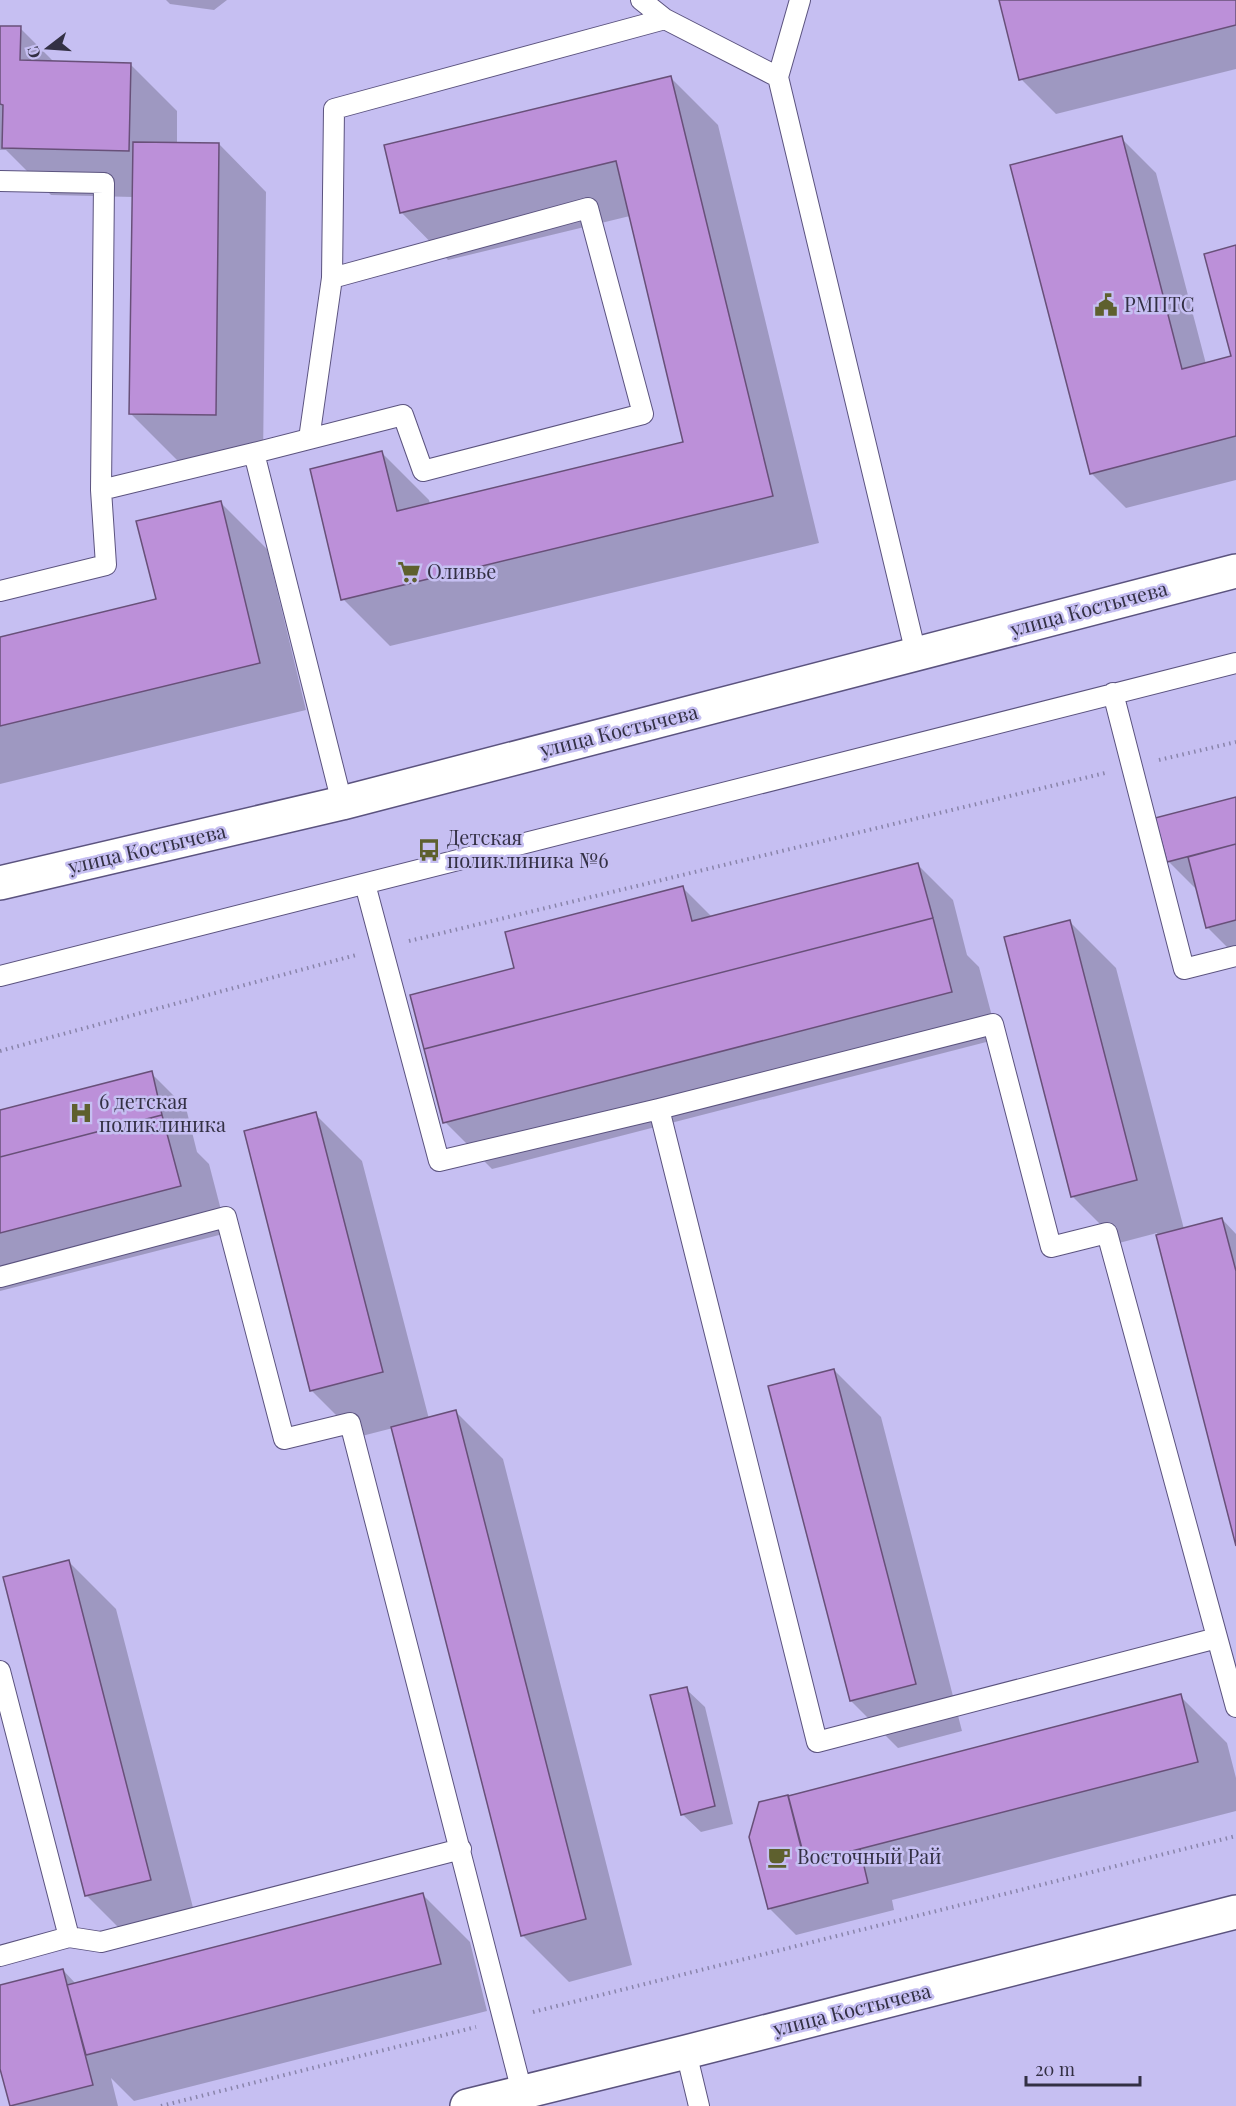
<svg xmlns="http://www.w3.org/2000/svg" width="1236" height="2106" viewBox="0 0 1236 2106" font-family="'Playfair Display',serif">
<rect width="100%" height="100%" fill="#c6bff2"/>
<path fill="#0003" d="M166 0H227L214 10 170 4Z
M1001 0H1236V69L1056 114 1021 79Z
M0 27 20 28 55 63 130 64 177 111V144H219L266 192 263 462 178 461 131 414 133 197 51 195 6 150H0Z
M671 78 718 125 819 543 390 646 343 599 382 453 429 500 430 504 685 443 630 216 448 260 401 212Z
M1121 138 1156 173 1206 364 1232 358 1236 247V480L1126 508 1091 473Z
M220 502 267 549 306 710 0 784V639L158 600Z
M1236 798V956L1207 927 1199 892 1168 861Z
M918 865 953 900 967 955 979 967 998 1039 492 1169 445 1122 516 969 683 888 712 917Z
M1069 921 1116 968 1184 1229 1222 1219 1236 1234V1540L1157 1233 1119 1243 1072 1196Z
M151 1073 186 1108 197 1152 209 1164 227 1233 0 1291V1111Z
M315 1114 362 1161 429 1419 456 1412 503 1459 632 1965 569 1982 522 1935 393 1428 358 1437 311 1390Z
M834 1370 881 1417 962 1731 898 1748 851 1701Z
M69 1562 116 1609 198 1927 134 1943 87 1896 5 1578Z
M686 1689 705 1707 733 1824 701 1832 682 1814Z
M1180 1696 1227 1743 1236 1778V1811L892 1900 894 1910 796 1935 769 1908 787 1796Z
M423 1895 470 1942 487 2011 134 2101 111 2078 118 2106H11L0 2063V1987L63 1970 76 1984Z"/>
<path fill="#bc90d9" stroke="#685079" stroke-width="1.5" d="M999 0H1236V25L1019 80Z
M0 26H21L20 60 131 63 129 151 2 148 3 105 0 104Z
M671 76 773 496 341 600 310 469 382 451 397 511 683 442 616 161 400 213 384 145Z
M1122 136 1182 369 1231 356 1204 254 1236 245V436L1090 474 1010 165Z
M133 142 219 143 216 415 129 414Z
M221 501 260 663 0 726V637L156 599 136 521Z
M1236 797V844L1167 862 1155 818Z
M1236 844V920L1206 928 1188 857Z
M918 863 933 918 424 1049 410 995 514 968 505 932 683 886 692 921Z
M933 918 952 992 443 1123 424 1049Z
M1070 920 1137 1180 1071 1197 1004 937Z
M152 1071 162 1115 0 1157V1110Z
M316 1112 383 1372 310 1391 244 1131Z
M162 1115 181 1186 0 1233V1157Z
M1222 1218 1236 1271V1546L1156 1235Z
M834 1369 916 1684 850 1701 768 1386Z
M456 1410 586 1919 521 1936 391 1427Z
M69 1560 151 1880 85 1896 3 1577Z
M687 1687 715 1806 681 1815 650 1695Z
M1181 1694 1198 1762 805 1863 788 1796Z
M788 1795 806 1864 860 1849 868 1883 768 1909 749 1837 759 1802Z
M423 1893 441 1964 86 2055 67 1985Z
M63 1969 93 2085 10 2106 0 2069V1985Z"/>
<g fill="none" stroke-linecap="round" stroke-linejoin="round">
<g stroke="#5b537f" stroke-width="22">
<path id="lane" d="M641 0 665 19
M778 77 800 0
M0 181 104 183 101 490
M309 439 332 278
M254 453 403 415 423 471 643 414 588 208 332 278 334 109 665 19 778 77 916 654
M0 591 106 565 101 490 254 453 342 803
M1113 693 1184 969 1236 956
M365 884 439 1161 659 1109 993 1024 1051 1247 1107 1233 1236 1707
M0 976 1236 663
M659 1109 817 1742 1217 1638
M0 1277 226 1217 284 1439 350 1423 522 2092
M0 1671 69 1937 0 1956
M69 1937 101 1942 461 1849
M686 2052 699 2106"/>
</g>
<g stroke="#5b537f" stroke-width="36">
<path id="street" d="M0 883 342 803 1236 571
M467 2106 686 2052 1236 1912"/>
</g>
<path stroke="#8984aa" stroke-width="4" stroke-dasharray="1.5 4.5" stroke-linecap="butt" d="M1159 760 1236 742
M409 941 1105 773
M0 1051 356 955
M533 2012 1236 1836
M161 2106 476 2027"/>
<use href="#lane" stroke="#fff" stroke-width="20"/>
<use href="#street" stroke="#fff" stroke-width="33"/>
</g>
<defs>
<g id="civic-bare" transform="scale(1.8)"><path d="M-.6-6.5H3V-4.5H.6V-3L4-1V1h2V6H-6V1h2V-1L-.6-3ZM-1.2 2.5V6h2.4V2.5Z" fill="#5e602e" stroke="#c6bff2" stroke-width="2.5" paint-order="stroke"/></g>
<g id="supermarket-bare" transform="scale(1.8)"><path d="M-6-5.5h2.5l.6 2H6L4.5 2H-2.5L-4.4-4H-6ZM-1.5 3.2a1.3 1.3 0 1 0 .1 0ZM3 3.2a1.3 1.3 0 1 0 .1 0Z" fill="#5e602e" stroke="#c6bff2" stroke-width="2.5" paint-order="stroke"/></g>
<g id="bus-bare" transform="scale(1.8)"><path d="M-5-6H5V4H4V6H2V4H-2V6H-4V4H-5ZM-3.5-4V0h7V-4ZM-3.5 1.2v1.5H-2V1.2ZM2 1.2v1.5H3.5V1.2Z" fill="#5e602e" stroke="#c6bff2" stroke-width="2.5" paint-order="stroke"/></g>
<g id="hospital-bare" transform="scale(1.8)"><path d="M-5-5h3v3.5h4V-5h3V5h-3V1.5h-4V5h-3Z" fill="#5e602e" stroke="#c6bff2" stroke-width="2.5" paint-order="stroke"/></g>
<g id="cafe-bare" transform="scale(1.8)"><path d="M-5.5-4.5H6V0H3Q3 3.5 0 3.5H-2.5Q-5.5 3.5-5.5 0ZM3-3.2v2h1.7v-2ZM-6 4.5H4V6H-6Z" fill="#5e602e" stroke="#c6bff2" stroke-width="2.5" paint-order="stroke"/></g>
</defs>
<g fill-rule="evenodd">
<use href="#civic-bare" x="1106" y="305"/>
<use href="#supermarket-bare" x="409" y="572"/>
<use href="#bus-bare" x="429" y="850"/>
<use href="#hospital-bare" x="81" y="1113"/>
<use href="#cafe-bare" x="779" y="1857"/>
</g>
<g text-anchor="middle" stroke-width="5" stroke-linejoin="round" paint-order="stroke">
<g font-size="20" fill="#333044" stroke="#c6bff2" text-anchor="start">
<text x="1124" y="312">РМПТС</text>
<text x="427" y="579">Оливье</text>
<text x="447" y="845">Детская<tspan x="447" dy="23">поликлиника №6</tspan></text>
<text x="99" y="1109">6 детская<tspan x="99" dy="23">поликлиника</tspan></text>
<text x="797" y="1864">Восточный Рай</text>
</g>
<g font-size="20" fill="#333044" stroke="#c6bff2">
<text transform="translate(1089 609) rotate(-15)" y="7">улица Костычева</text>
<text transform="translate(619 731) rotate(-14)" y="7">улица Костычева</text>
<text transform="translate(147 849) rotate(-13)" y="7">улица Костычева</text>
<text transform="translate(852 2010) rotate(-14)" y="7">улица Костычева</text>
</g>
</g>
<g transform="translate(48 48) rotate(253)" stroke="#c6bff2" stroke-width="4.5" paint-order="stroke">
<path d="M0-4.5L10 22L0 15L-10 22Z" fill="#333044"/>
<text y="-9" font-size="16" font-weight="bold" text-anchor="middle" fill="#333044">С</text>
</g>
<path d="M1026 2076v9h114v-9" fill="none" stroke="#333044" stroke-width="3"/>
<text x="1035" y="2076" font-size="18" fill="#333044" stroke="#c6bff2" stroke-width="4.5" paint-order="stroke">20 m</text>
</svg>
